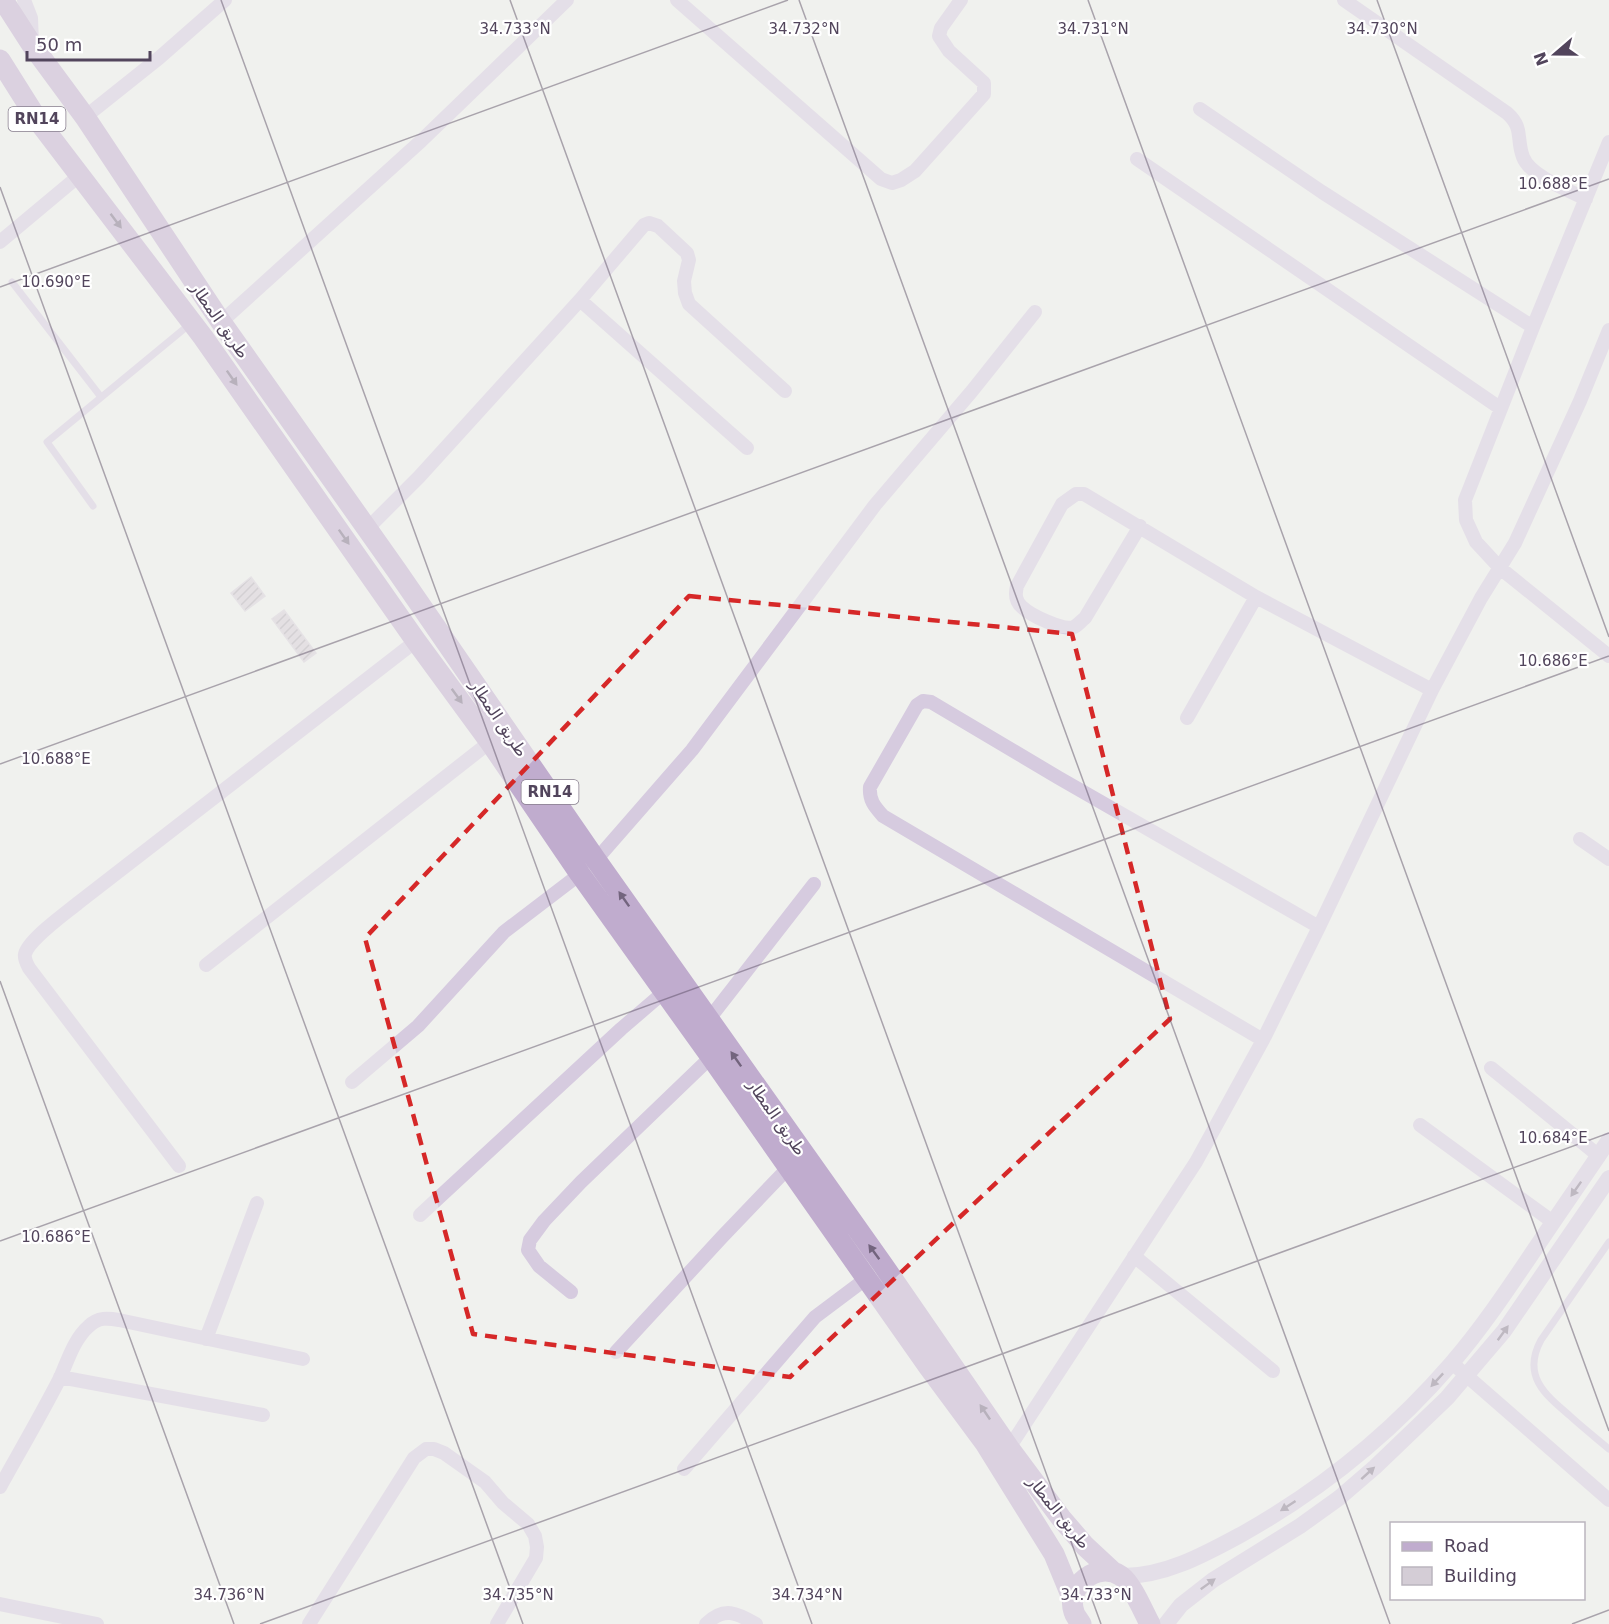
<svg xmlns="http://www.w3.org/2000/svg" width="1609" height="1624" viewBox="0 0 1609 1624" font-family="'DejaVu Sans',Cairo,sans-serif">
<defs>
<pattern id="building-hatch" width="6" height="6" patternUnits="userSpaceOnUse" patternTransform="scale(1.5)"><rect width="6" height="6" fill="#d4cdd6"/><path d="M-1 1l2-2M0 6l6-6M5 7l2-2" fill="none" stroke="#afa8b1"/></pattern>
</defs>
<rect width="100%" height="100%" fill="#f0f1ee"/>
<path fill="url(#building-hatch)" stroke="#d8d1da" stroke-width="1.5" d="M251 577 265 596 245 611 231 593Z
M284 610 316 653 304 662 272 619Z"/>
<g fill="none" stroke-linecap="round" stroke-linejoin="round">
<path stroke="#d6cbdf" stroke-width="7" d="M12 282 101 397
M93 506 47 442 190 324
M1609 1242 1541 1340C1522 1375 1544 1394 1569 1415 1582 1427 1596 1438 1609 1449"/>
<path stroke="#d6cbdf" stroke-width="14" d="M24 0 31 18 32 43
M677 0 881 179 892 183 901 180 915 171 984 94V83L949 51 939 36 941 28 961 0
M1344 0 1507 113C1524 128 1516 139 1523 157 1530 176 1568 190 1586 199
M1200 109 1322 192 1533 327
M85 117 159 58 225 0
M1609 142 1533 327 1465 500 1466 520 1476 542 1500 568 1609 656
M1137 159 1500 408
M0 242 80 175
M580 300 747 448
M221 322 421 141 567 0
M1140 526 1085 618C1081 621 1078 625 1074 627 1063 631 1030 615 1022 607 1015 601 1015 594 1017 586L1062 504 1076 494H1084L1256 597 1432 690
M368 528 419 477 580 300 644 225 649 223 658 226 687 253 689 260 684 281 685 293 689 304 785 391
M1187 718 1256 597
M1580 839 1609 859
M596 860 692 750 875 505 972 391 1035 312
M206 965 490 742
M709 1019 814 884
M1263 1040 883 816C874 806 869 800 870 787L917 705 923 701 931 702 1059 778 1319 927
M1491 1068 1599 1156
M352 1082 418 1026 504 932 580 874
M1420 1125 1553 1222
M179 1166 29 968C27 964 24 959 25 954 29 939 66 913 78 903L416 641
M420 1215 621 1029 664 992
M1134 1256 1273 1371
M571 1292 539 1266 528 1250 530 1240 544 1221 581 1182 711 1057
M206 1339 257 1203
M616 1352 722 1237 789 1167
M1452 1363 1609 1500
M60 1377 263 1415
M1009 1448 1196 1162 1263 1040 1319 927 1432 690 1481 598 1515 543 1580 401 1609 330
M684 1469 815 1317 867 1278
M0 1487C20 1451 41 1415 60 1378 68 1360 74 1339 89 1326 98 1317 108 1318 119 1320L303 1359
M0 1604 97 1624
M309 1624 414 1458 426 1449H434L444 1453 485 1482 503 1503 528 1524 535 1536 537 1547 536 1558 497 1624
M706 1624C724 1606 737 1613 756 1624"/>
<path stroke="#d6cbdf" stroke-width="16" d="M1121 1576C1165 1577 1207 1553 1244 1533 1322 1489 1393 1431 1451 1364 1483 1327 1510 1286 1537 1246 1561 1210 1585 1176 1609 1140
M1166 1624 1181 1605 1213 1580 1300 1526 1339 1498 1375 1467 1447 1398 1504 1331 1609 1178"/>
<path stroke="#c0acce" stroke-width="21" d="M3 0 32 45 85 117 221 322 397 571 596 860 883 1265 1009 1448 1061 1518 1085 1546 1113 1572
M0 60 39 122 203 337 416 641 490 742 580 874 711 1057 928 1366 985 1443 1054 1554 1073 1600
M1081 1624C1079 1620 1075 1616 1074 1612 1065 1586 1098 1560 1121 1576 1132 1584 1143 1611 1150 1624"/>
</g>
<defs><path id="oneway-solid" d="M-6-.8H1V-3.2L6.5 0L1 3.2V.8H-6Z" transform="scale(1.5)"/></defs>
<g fill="#73647e">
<use href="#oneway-solid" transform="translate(116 221) rotate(53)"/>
<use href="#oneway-solid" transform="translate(232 378) rotate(55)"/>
<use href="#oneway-solid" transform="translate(344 537) rotate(55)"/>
<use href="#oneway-solid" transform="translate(457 696) rotate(54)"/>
<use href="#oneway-solid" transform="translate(624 899) rotate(-125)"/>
<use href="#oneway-solid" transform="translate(736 1059) rotate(-125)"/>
<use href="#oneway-solid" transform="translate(874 1252) rotate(-126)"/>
<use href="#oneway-solid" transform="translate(985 1412) rotate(-124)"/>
</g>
<g fill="#80748a">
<use href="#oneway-solid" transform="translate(1576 1189) rotate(125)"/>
<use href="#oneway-solid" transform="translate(1503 1333) rotate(-54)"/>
<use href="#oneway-solid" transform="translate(1437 1380) rotate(133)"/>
<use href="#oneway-solid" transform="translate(1368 1473) rotate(-42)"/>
<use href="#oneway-solid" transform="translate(1288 1506) rotate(147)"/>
<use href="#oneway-solid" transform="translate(1208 1584) rotate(-36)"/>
</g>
<path d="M0 0H1609V1624H0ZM689 596 1072 634 1170 1019 790 1377 473 1334 365 938Z" fill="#f0f1ee" fill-opacity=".55" fill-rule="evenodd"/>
<path fill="none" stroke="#d62828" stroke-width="4.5" stroke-dasharray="12 8" stroke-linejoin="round" d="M689 596 1072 634 1170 1019 790 1377 473 1334 365 938Z"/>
<path fill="none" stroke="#52455c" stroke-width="1.5" stroke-opacity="0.45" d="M221 0 812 1624M510 0 1101 1624M799 0 1390 1624M1088 0 1609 1431M1377 0 1609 637M0 187 523 1624M0 287 788 0M0 764 1609 179M0 981 234 1624M0 1241 1609 656M260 1624 1609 1133M1572 1624 1609 1610"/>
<g text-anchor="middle" stroke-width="4.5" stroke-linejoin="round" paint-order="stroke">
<g fill="#fff" stroke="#867d8d" stroke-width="1.5">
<rect x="8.5" y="107" width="57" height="24" rx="4.5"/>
<rect x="521.5" y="780" width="57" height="24" rx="4.5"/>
</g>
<g font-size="15" font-weight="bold" fill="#52455c">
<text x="37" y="124">RN14</text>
<text x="550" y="797">RN14</text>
</g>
<g font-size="16" fill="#52455c" stroke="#fff">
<text transform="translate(220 320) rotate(55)" y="6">طريق المطار</text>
<text transform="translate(499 718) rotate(56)" y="6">طريق المطار</text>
<text transform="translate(777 1117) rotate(55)" y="6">طريق المطار</text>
<text transform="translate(1059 1512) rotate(51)" y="6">طريق المطار</text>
</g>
</g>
<g font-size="15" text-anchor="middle" fill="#52455c" stroke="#fff" stroke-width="4.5" stroke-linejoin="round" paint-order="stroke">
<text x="515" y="34">34.733°N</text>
<text x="804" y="34">34.732°N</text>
<text x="1093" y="34">34.731°N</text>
<text x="1382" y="34">34.730°N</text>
<text x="1553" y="189">10.688°E</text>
<text x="56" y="287">10.690°E</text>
<text x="1553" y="666">10.686°E</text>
<text x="56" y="764">10.688°E</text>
<text x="1553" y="1143">10.684°E</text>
<text x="56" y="1242">10.686°E</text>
<text x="229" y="1600">34.736°N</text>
<text x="518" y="1600">34.735°N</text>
<text x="807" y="1600">34.734°N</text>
<text x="1096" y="1600">34.733°N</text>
</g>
<rect x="1390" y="1522" width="195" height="78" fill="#ffffff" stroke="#bab5be" stroke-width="1.5"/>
<rect x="1402" y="1542" width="30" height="9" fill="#c0acce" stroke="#bab5be" stroke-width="1.5"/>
<text x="1444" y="1552" font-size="18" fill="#52455c">Road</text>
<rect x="1402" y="1567" width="30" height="18" fill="#d4cdd6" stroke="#bab5be" stroke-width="1.5"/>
<text x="1444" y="1582" font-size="18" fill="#52455c">Building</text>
<g transform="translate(1555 54) rotate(250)" stroke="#ffffff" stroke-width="4.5" paint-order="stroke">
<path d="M0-4.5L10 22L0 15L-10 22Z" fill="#52455c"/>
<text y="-9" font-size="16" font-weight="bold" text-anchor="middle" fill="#52455c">N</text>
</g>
<path d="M27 51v9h123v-9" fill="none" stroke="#52455c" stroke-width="3"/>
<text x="36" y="51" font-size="18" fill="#52455c" stroke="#ffffff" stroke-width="4.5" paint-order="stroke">50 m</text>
</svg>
